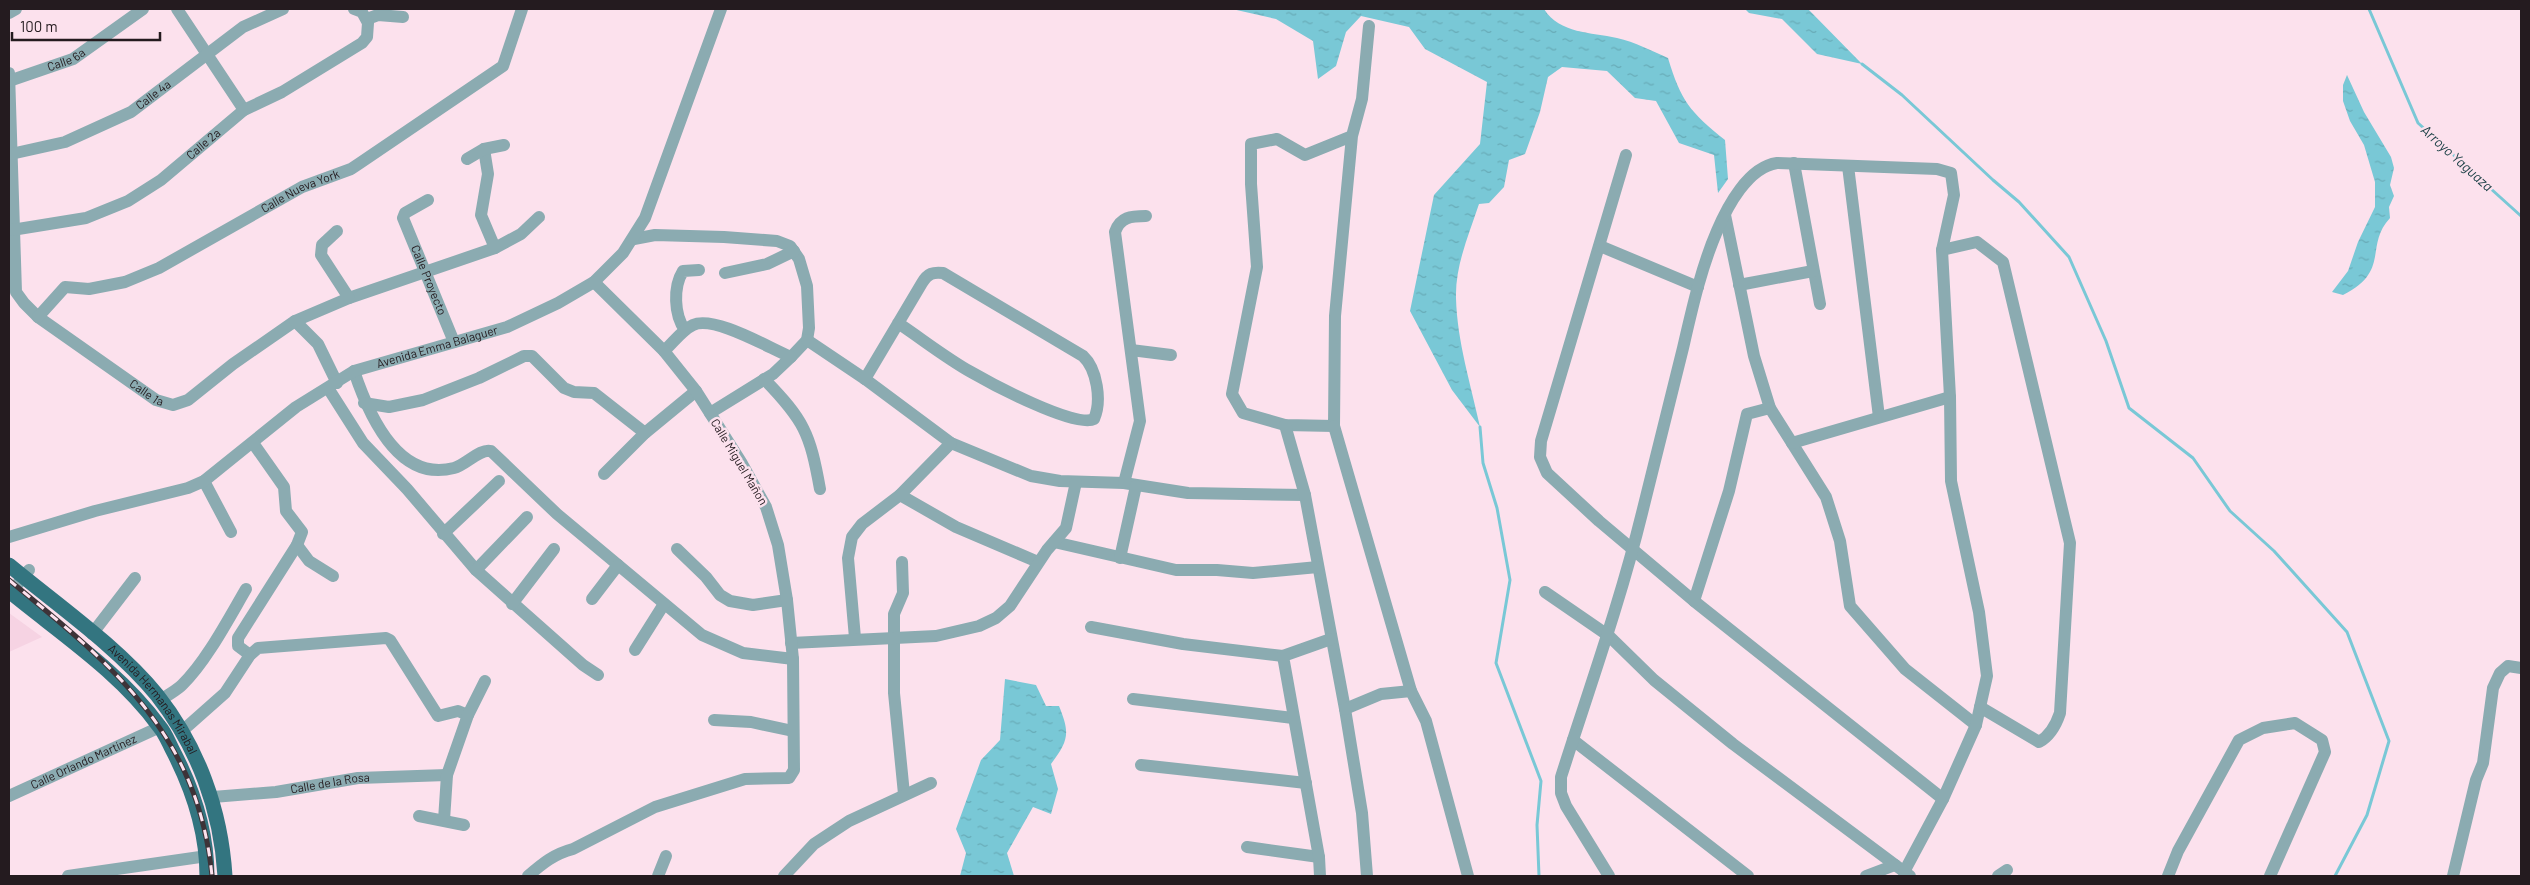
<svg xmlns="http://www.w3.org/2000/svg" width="2530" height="885" viewBox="0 0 2530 885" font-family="Barlow,sans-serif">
<defs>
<pattern id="water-ripples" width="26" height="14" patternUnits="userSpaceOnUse" patternTransform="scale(1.25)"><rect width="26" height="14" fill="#79c8d6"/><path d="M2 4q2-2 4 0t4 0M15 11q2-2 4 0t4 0" fill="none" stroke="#68abb7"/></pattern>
</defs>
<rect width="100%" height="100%" fill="#fce1ed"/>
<path fill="#f6d3e3" d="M9 613 42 637 9 652Z"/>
<path fill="url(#water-ripples)" d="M1232 9H1544C1560 34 1591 32 1617 38 1635 42 1652 51 1668 58 1681 101 1690 112 1725 140L1728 179 1718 193 1714 155 1679 143 1656 101 1635 98 1607 71 1562 67 1548 77 1540 112 1525 154 1509 160 1504 187 1489 203 1479 204C1469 234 1455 266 1456 298 1457 341 1471 385 1480 427L1452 390 1410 311 1434 195 1480 144 1487 82 1425 49 1409 27 1361 16 1346 32 1336 66 1318 79 1313 41 1276 19Z
M1745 9H1808L1862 64 1817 54 1782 19 1749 13Z
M2347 75 2364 112 2391 157 2394 168 2390 185 2394 196 2389 207 2390 218C2364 246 2391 271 2343 295L2332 292 2348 271 2358 242 2375 207V182L2364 145 2350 121 2343 101V85Z
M1005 679 1036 685 1046 706H1059C1070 733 1069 740 1051 764L1058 789 1051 814 1033 807 1007 853 1014 876H960L966 853 956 829 981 760 1000 740Z"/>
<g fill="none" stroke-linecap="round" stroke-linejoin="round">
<path stroke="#79c8d6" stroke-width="3" d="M2369 9 2418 123 2521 216
M1862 64 1902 95 1993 180 2019 202 2069 257 2106 341 2129 408 2193 458 2230 511 2274 551 2347 632 2389 741 2367 815 2335 876
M1480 427 1483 463 1497 508 1510 580 1496 663 1541 781 1537 825 1539 876"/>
<g stroke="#8babb1" stroke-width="12">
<path d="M177 9 244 110"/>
<path d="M9 13 16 9"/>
<path d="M367 19 378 15 403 17"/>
<path id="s1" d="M9 73 16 292 24 303 38 317 156 400 173 405 188 400 233 364 295 321 349 298 495 248 521 234 539 217"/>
<path id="s2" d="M9 81 73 59 143 9"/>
<path d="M1352 136 1305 155 1277 139 1251 144V184L1257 267 1232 394 1243 413 1285 425 1334 426 1335 316 1352 136 1362 99 1369 26"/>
<path d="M484 149 488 174 481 215 495 248"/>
<path id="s3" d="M11 154 65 142 131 112 243 27 283 9"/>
<path d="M1626 155 1541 441 1540 457 1547 473 1599 521 1694 601 1943 799"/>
<path d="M467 159 484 149 504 145"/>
<path d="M1794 163 1820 304"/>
<path d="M1848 166 1879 417"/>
<path id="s4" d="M428 200 405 213 403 218 454 342"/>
<path d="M1725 215 1754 356 1770 408 1826 497 1840 541 1850 606 1905 669 1976 725"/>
<path id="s5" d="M12 230 86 218 128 201 161 180 244 110 282 92 362 43 367 37 368 23 362 12 354 9"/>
<path d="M337 231 322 245 321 255 349 298"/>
<path d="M634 239 655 235 724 237 777 241 790 246 799 259 807 286 809 328 807 340 791 357"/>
<path d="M1600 246 1698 287"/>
<path d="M1942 250 1977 242 2003 262 2070 543 2060 713C2056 725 2050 736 2039 742L1980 707"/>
<path d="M725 273 767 264 794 251"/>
<path d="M1739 285 1813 271"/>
<path id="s6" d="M38 317 65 287 89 289 125 282 159 268 302 187 351 169 360 163 503 66 522 9"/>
<path d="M295 321 318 344 337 383"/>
<path d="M685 330C674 315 673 287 683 271L699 270"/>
<path d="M807 340 865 379 951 443 1031 476 1060 481 1124 483 1188 493 1305 495"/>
<path d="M1131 350 1171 355"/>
<path d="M664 351C673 343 682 330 693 325 714 315 769 348 791 357L773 374 710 413"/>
<path d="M354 371C368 413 397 483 454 468 466 465 480 448 491 451L557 514 702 635 743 653 793 659"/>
<path d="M764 379C804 420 810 433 820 489"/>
<path d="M865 379 922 283C928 273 933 272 943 273L1083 356C1097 369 1102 401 1094 419 1076 429 990 383 971 372 946 358 922 339 898 323"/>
<path d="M328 388 363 443 407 489 476 570 583 665 598 675"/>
<path d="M364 403 389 407 423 400 479 378 524 356H532L564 388 574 392 594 393 645 433"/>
<path d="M1285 425 1305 495 1345 709 1362 813 1367 876"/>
<path d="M1334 426 1411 691"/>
<path d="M1792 443 1950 397"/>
<path d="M604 474 645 433 696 391"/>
<path d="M204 481 231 532"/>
<path d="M1124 483 1140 421 1115 232C1120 217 1131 216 1146 216"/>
<path d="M900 495 956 527 1038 562"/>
<path d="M443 534 499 481"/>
<path id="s7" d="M9 537 95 511 188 488 204 481 296 407 354 371 507 327 558 303 594 282 623 253 645 218 721 9"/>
<path d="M1054 542 1176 570H1217L1253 573 1318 567"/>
<path d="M297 545 309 561 333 576"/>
<path d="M677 549 706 577 720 595 730 601 753 605 787 600"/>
<path d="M1120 558 1136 486"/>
<path d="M902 562 903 593 894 614V693L904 794"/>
<path d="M476 570 527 517"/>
<path d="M12 591 29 570"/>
<path d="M1545 592 1609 636 1654 680 1733 744 1910 876"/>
<path d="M592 599 618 565"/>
<path d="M1694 601 1729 491 1747 414 1770 408"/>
<path d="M512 604 554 549"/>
<path d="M1091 627 1183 644 1283 656"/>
<path d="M92 634 135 578"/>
<path d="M855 638 848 558 852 537 862 524 900 495 951 443"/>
<path d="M791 643 936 636 979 626 996 618 1010 606 1047 550 1066 528 1076 482"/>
<path d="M635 650 664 604"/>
<path d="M250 655 238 646V638L297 545 302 532 286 511 284 487 253 443"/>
<path d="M1133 699 1293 718"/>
<path d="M160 701C167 695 176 691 182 685 206 662 229 618 246 589"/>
<path d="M1345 709 1381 694 1411 691 1426 721 1468 876"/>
<path d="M714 720 751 722 793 731"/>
<path d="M181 732 225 693 250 655 258 648 386 638 390 640 438 716 458 711 468 715"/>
<path d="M1573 740 1748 876"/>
<path d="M1141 765 1306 783"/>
<path id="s8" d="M9 796 160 727"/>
<path id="s9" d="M213 797 276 792 358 778 447 775"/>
<path d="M419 816 464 825"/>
<path d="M444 820 447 775 468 715 485 681"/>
<path d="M1247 847 1319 857"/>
<path d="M68 876 207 856"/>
<path d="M528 876C543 863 554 854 573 849L655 807 745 779 789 778 794 770 793 659 787 600 778 545 766 507 741 462 696 391 664 351 594 282"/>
<path d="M658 876 666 856"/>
<path d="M784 876 814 844 849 821 931 783"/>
<path d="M1320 876 1319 857 1283 656 1331 639"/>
<path d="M1609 876 1566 806 1561 793V777C1589 689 1620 603 1642 513 1656 458 1669 403 1683 348 1692 309 1701 268 1717 231 1727 207 1748 167 1777 163L1937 169 1951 173 1954 195 1942 250 1950 397 1951 481 1979 612 1987 676 1976 725 1943 799 1904 872"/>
<path d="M1866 876 1895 865"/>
<path d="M1998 876 2007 870"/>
<path d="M2168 876 2178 851 2239 740 2263 728 2295 723 2322 740 2325 752 2270 876"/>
<path d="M2453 876 2476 780 2483 763 2493 688 2500 673 2508 666 2521 668"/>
</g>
<g stroke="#337580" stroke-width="15">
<path id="s10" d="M9 565C56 604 118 647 157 695 198 747 221 810 225 876"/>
<path d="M9 591C60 633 120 672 159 726 165 733 168 741 172 749 193 789 207 831 207 876"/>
</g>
<g stroke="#3e3338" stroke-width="5">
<path id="rail" d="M9 580C112 665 198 733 212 876"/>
</g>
<use href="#rail" stroke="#fce1ed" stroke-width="3" stroke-dasharray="9" stroke-linecap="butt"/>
</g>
<g text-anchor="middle" stroke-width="5" stroke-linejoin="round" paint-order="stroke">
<g font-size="12" fill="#241b1f" stroke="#fce1ed">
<text dy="4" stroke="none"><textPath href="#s2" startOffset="61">Calle 6a</textPath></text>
<text dy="4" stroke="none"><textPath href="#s3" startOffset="156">Calle 4a</textPath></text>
<text dy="4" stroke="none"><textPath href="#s5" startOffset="215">Calle 2a</textPath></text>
<text dy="4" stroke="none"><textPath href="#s6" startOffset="299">Calle Nueva York</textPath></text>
<text dy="4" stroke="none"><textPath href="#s4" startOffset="99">Calle Proyecto</textPath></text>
<text dy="4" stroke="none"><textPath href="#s7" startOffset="476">Avenida Emma Balaguer</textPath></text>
<text dy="4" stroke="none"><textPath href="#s1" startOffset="385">Calle 1a</textPath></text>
<text transform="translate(739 462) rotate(59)" y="4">Calle Miguel Mañon</text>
<text dy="4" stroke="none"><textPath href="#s10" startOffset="198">Avenida Hermanas Mirabal</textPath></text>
<text dy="4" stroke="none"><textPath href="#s8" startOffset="82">Calle Orlando Martínez</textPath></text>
<text dy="4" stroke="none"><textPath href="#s9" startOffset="118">Calle de la Rosa</textPath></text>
</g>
<g font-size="14" font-style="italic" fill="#163c42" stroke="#fce1ed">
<text transform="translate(2457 158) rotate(42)" y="5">Arroyo Yaguaza</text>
</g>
</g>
<rect width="2530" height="885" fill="none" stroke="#241b1f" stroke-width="20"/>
<path d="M12 32v8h148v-8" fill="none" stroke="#241b1f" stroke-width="2.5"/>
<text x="20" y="32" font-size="15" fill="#241b1f" stroke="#fce1ed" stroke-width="4" paint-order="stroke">100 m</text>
</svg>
